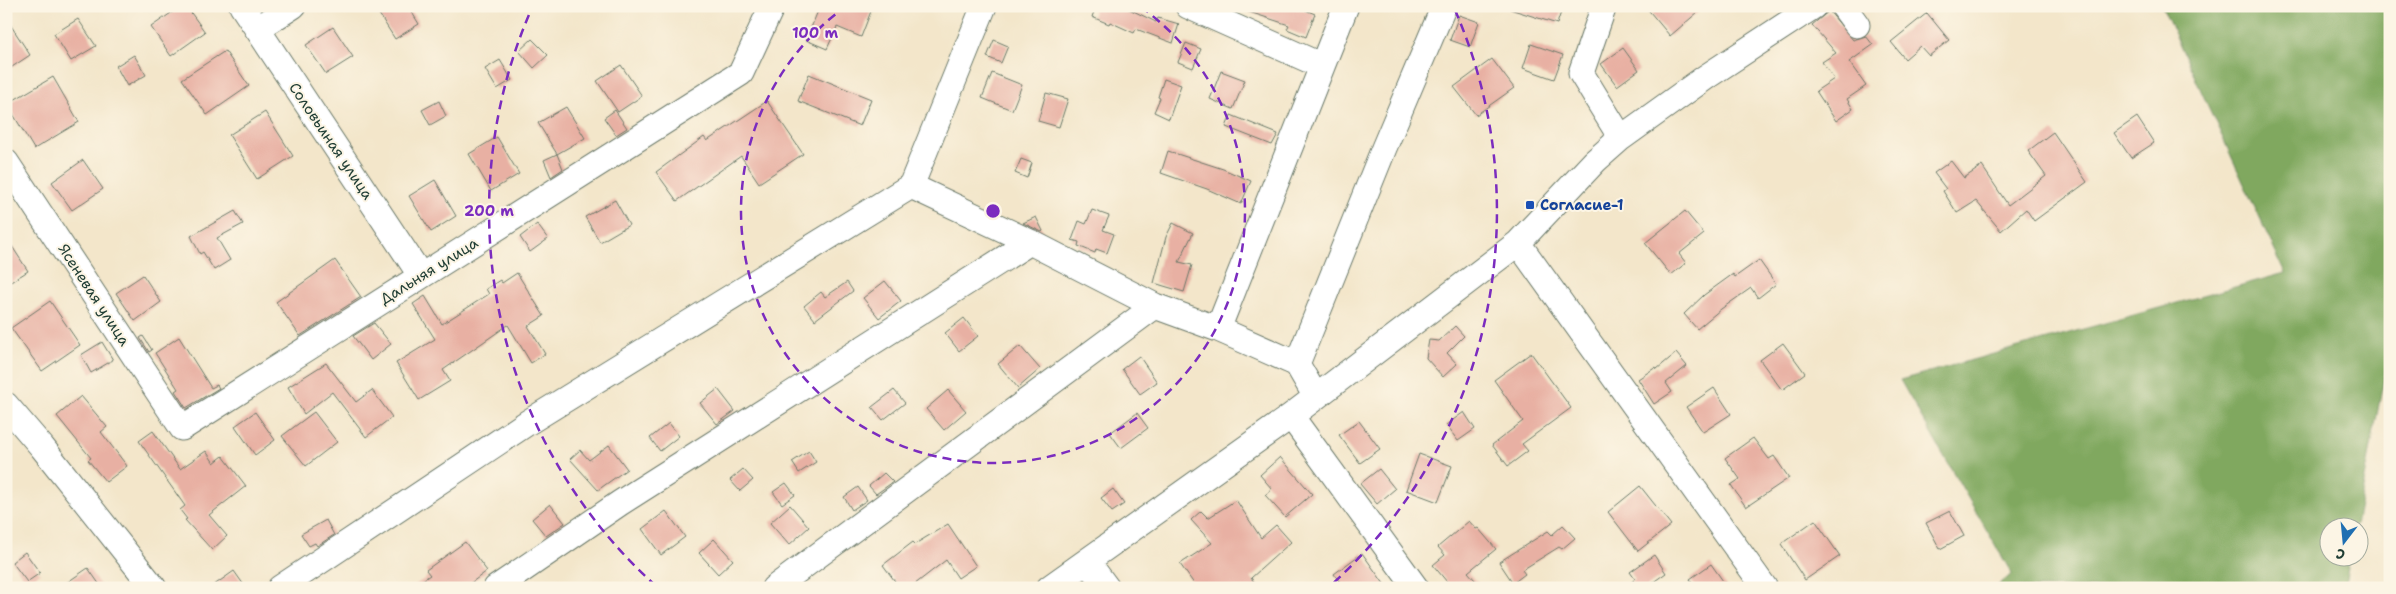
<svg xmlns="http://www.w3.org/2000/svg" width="2396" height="594" viewBox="0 0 2396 594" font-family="'Shantell Sans',sans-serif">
<rect width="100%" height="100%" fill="#fcf5e5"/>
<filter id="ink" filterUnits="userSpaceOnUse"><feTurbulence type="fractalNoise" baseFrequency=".02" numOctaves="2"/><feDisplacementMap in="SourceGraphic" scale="10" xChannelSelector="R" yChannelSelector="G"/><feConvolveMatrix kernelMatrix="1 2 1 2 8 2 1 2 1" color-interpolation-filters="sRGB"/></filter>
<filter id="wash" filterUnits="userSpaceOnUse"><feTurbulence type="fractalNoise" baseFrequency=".0096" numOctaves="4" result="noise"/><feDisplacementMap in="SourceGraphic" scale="20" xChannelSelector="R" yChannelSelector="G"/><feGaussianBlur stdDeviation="1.12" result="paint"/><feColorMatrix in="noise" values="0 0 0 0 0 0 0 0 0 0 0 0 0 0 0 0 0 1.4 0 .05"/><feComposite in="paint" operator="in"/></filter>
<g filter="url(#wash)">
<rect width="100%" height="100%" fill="#f3e6ca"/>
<path fill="#80a85f" stroke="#50724a" d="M2162 6H2390V346L2356 526H2328V556L2350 557 2344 588H1995L2012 574 1900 380 2285 273Z"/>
<g id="blocks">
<path fill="#e8b0a3" d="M181 6H186L205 32 171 56 151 27Z
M374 6H408L419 24 395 39Z
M820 6H873L861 37 837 27 827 49 806 40Z
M1096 6H1123L1156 22 1158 18 1179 24 1173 43 1136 29 1134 33 1110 22 1109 24 1092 17Z
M1240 6H1296L1315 14 1306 37 1287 29 1289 25 1240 9Z
M1511 6H1563L1557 24 1510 9Z
M1645 6H1705L1670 36Z
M1829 11 1853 40 1866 36 1873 45 1849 62 1866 86 1847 99 1853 109 1836 121 1816 91 1834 79 1822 62 1836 53 1812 25Z
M1927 13 1949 40 1929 56 1920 46 1905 59 1891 42Z
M1459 15 1479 22 1470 47 1450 40Z
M6 18 30 55 6 71Z
M78 19 96 46 71 61 54 34Z
M333 27 353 57 326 74 306 45Z
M532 39 548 55 534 68 519 51Z
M994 40 1008 46 1001 63 987 57Z
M1186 43 1201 49 1193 68 1178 62Z
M1531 44 1563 55 1554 79 1523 68Z
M1623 48 1639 70 1617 86 1601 64Z
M225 51 249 86 207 115 182 79Z
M134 55 146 75 127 86 116 66Z
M1492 59 1514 88 1476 115 1454 87Z
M500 60 512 80 497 89 485 69Z
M621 65 642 96 618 112 597 81Z
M1221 71 1245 80 1233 109 1210 99Z
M992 73 1022 85 1012 110 982 98Z
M809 74 871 99 860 126 798 101Z
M53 77 79 122 34 149 7 104Z
M1164 79 1181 85 1169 119 1154 112 1160 98 1158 97Z
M1046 93 1068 99 1059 127 1038 121Z
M439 101 446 116 430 125 422 110Z
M767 101 803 154 759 183 741 156 677 201 656 172 704 137 707 141Z
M566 107 585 138 557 154 538 123Z
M615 110 627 128 616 135 604 118Z
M265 112 293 156 257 179 229 135Z
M1231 115 1278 134 1272 145 1226 127Z
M2137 117 2154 143 2131 158 2114 133Z
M2053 132 2087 182 2034 221 2026 209 2001 231 1976 201 1957 213 1943 191 1946 189 1934 173 1951 161 1964 178 1982 166 2008 205 2046 176 2028 151Z
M497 137 519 174 491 191 469 154Z
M1168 151 1223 169 1251 181 1241 204 1207 189 1161 173Z
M557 154 563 169 551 177 544 160Z
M1021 159 1032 163 1027 178 1015 173Z
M83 160 103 189 72 210 52 182Z
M435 180 456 216 431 232 409 196Z
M615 200 629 225 600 242 585 217Z
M1092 210 1109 216 1103 230 1114 234 1107 253 1096 249 1095 253 1078 246 1079 242 1072 240 1079 221 1086 224Z
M235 211 243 224 217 238 230 260 214 270 203 252 200 254 191 236Z
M1685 211 1704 234 1679 254 1686 263 1671 275 1645 243Z
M1036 217 1043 231 1042 232 1023 223Z
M1173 223 1193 233 1179 262 1192 265 1184 292 1154 283 1166 237Z
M537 224 548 239 530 252 520 237Z
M6 237 28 271 6 285Z
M335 260 361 297 300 336 276 302Z
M1759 260 1776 284 1758 298 1751 288 1721 309 1697 329 1684 314 1704 295 1733 274 1735 277Z
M517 273 544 316 528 326 545 354 531 363 508 325 443 370 450 381 419 400 396 363 435 339 413 304 425 296 442 324 489 294 486 289 500 280 502 283Z
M143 275 161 302 135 321 116 293Z
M885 281 901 301 879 318 863 298Z
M847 282 853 291 815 320 804 306 821 292 825 297Z
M50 301 80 345 42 371 11 328Z
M964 318 978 336 959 351 945 333Z
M374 323 391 344 371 360 353 336Z
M1455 326 1464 336 1447 353 1457 364 1443 377 1426 358 1429 340 1439 341Z
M143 336 152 350 149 352 140 338Z
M179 337 211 388 217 385 219 388 186 408 175 391 178 389 155 353Z
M102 342 113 360 91 373 81 355Z
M1783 343 1805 373 1782 390 1760 360Z
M1020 346 1040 369 1018 388 998 364Z
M1531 353 1571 408 1522 444 1528 451 1508 466 1492 445 1523 421 1494 380Z
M1676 353 1687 366 1666 383 1672 392 1654 404 1638 379 1656 367 1657 369Z
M1139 356 1157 382 1140 394 1122 369Z
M326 363 356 402 372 390 392 417 366 437 332 392 304 414 288 387Z
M1714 388 1731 414 1703 432 1686 407Z
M718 389 735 411 717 424 700 403Z
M894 390 905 403 883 420 872 407Z
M948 390 966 411 944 430 926 409Z
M81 396 107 427 101 432 127 466 106 482 88 460 91 458 57 416Z
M255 412 275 440 255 455 235 426Z
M314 412 337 442 306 466 282 436Z
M1464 412 1475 429 1458 441 1446 425Z
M1137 413 1148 428 1121 448 1110 433Z
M1359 421 1380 449 1360 463 1339 435Z
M669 423 679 436 660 451 650 438Z
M153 431 180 469 206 451 214 463 223 456 246 486 209 515 227 536 212 550 185 520 187 519 180 510 185 506 139 441Z
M1753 438 1769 459 1774 456 1789 478 1746 507 1731 485 1740 479 1725 458Z
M609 445 627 469 598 490 570 459 580 450 589 460Z
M809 451 816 462 799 473 792 462Z
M1419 454 1452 466 1438 502 1406 490Z
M1280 457 1312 494 1285 517 1265 495 1272 489 1260 475Z
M743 469 753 480 740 491 730 480Z
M1379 469 1395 489 1377 504 1360 484Z
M884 473 893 482 876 494 869 486Z
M786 483 795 495 782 504 773 492Z
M1640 486 1671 525 1638 551 1608 512Z
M858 487 867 500 852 510 844 497Z
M1113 489 1124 504 1112 512 1101 498Z
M1236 500 1261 538 1276 525 1291 542 1251 578 1259 588H1197L1180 564 1212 543 1191 520 1201 511 1208 518Z
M550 504 565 523 546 536 532 519Z
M790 505 809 527 789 545 770 523Z
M666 511 685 537 661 555 642 529Z
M1950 511 1964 536 1940 549 1926 523Z
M326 520 334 535 317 546 315 543 309 546 301 534Z
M1815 520 1840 556 1805 580 1781 544Z
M1469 521 1476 529 1478 528 1496 549 1468 572 1482 588H1452L1433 565 1445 555 1438 547Z
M948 524 976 566 958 578 946 560 910 588H900L883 565 913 542 915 544Z
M1563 525 1575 538 1562 549 1559 547 1522 570 1525 574 1513 583 1499 562 1548 531 1552 535Z
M714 539 733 560 718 574 699 553Z
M465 542 487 571 464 588H411L430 575 426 570Z
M25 552 40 573 27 582 12 562Z
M1362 553 1387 588H1344L1334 574Z
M1654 555 1666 573 1645 588H1625L1635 579 1630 572Z
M1711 564 1728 588H1696L1690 579Z
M88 568 102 588H59Z
M234 571 246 588H210Z"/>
</g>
</g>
<g filter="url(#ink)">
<use href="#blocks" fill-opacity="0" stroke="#697868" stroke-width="1"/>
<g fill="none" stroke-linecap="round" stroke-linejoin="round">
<g stroke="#697868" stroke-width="27">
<path id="minor" d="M242 6 421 276
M1188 6 1322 66
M1604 6 1581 73 1621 138
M1843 6 1857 25
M257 29 293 6
M6 162 182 428 741 73 772 6
M911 186 1030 242 1155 306 1218 329 1297 364 1316 397
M1518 243 1765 588
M1218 329 1346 6
M1297 364 1384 148 1444 6
M6 405 42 447 154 588
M1291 416 1416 588
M1087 561 1107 588
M280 588 527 423 911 186 984 6
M496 588 620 503 1030 242
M774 588 1155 306
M1049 588 1291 416 1518 243 1595 161 1621 138 1706 77 1814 6"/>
</g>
<use href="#minor" stroke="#fff" stroke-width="25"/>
</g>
</g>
<g fill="none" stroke="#7b2cbf" stroke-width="2.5" stroke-dasharray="9 6">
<path d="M1141 7A252 252 0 1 1 845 7"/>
<path d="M656 586A504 504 0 0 1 531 10M1455 10A504 504 0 0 1 1330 586"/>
</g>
<rect fill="#1a4fb4" stroke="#fcf5e5" stroke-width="2" x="1525" y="200" width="10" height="10" rx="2.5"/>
<g text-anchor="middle" stroke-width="4" stroke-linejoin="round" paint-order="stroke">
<g font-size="15" fill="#1f3d34" stroke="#fcf5e5">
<text transform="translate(331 141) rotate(56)" y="5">Соловьиная улица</text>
<text transform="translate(429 271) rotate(-32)" y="5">Дальняя улица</text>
<text transform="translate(94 295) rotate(57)" y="5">Ясеневая улица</text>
</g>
<g font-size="15" font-weight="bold" fill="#164399" stroke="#fcf5e5" text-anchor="start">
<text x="1540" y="210">Согласие-1</text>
</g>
</g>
<circle cx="993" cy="211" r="8" fill="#7b2cbf" stroke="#fcf5e5" stroke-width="2.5"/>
<g font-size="15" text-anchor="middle" font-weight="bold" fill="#7b2cbf" stroke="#fcf5e5" stroke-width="4" stroke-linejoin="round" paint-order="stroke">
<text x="815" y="38">100 m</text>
<text x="489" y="216">200 m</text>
</g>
<rect width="2396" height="594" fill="none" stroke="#fcf5e5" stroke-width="25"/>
<g transform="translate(2344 542) rotate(196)"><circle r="24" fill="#fcf5e5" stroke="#a4ab9e"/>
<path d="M0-4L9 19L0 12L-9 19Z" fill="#1f6fb2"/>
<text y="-8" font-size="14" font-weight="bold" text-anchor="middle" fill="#1f3d34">С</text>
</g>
</svg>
